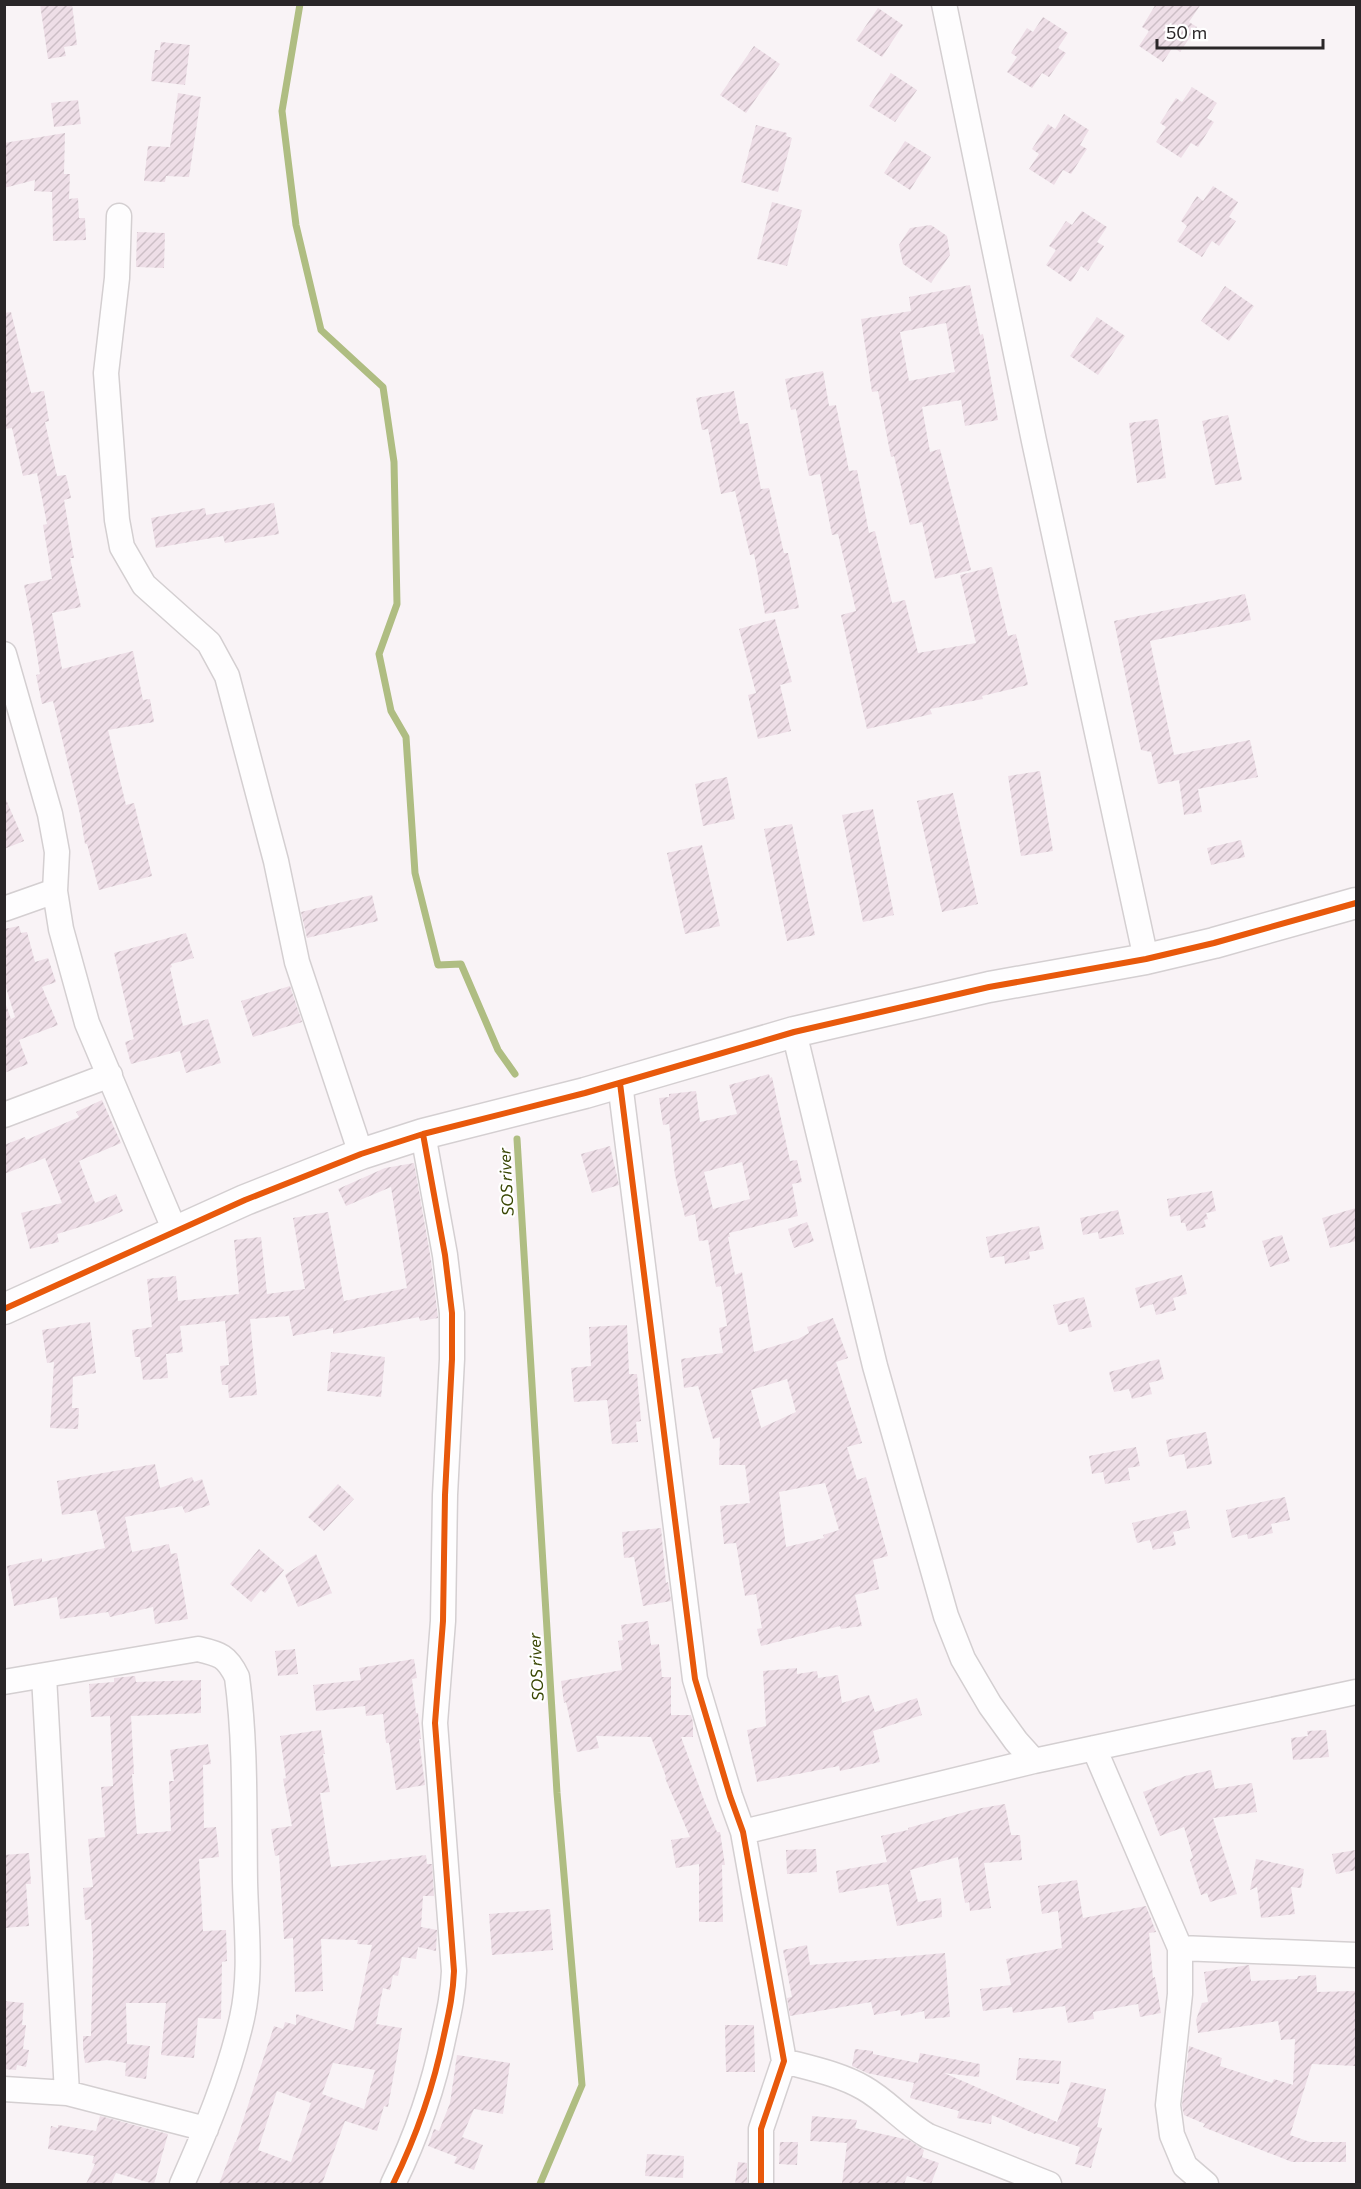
<svg xmlns="http://www.w3.org/2000/svg" width="1361" height="2189" viewBox="0 0 1361 2189" font-family="Commissioner,sans-serif">
<defs>
<pattern id="building-hatch" width="6" height="6" patternUnits="userSpaceOnUse" patternTransform="scale(1.5)"><rect width="6" height="6" fill="#eedee7"/><path d="M-1 1l2-2M0 6l6-6M5 7l2-2" fill="none" stroke="#ccbec6"/></pattern>
</defs>
<rect width="100%" height="100%" fill="#f9f3f6"/>
<g fill="none" stroke-linecap="round" stroke-linejoin="round">
<path stroke="#afbd82" stroke-width="7" d="M300 4 282 111 296 225 321 330 383 387 394 462 397 604 379 654 391 711 406 737 415 873 438 965 461 964 498 1050 515 1074
M517 1139 557 1793 582 2085 540 2184"/>
</g>
<path fill="url(#building-hatch)" fill-rule="evenodd" d="M40 4H72L77 45 64 47 66 56 48 59Z
M1156 4H1201L1189 22 1197 27 1180 52 1173 47 1163 62 1139 46 1149 31 1142 27Z
M878 8 903 25 882 57 856 40Z
M1043 17 1068 33 1058 48 1066 53 1049 77 1042 73 1032 88 1007 72 1017 57 1011 53 1027 28 1033 32Z
M161 42 190 45 185 85 151 81 155 50H160Z
M754 46 780 64 746 113 720 95Z
M891 73 917 90 895 122 869 106Z
M1192 87 1217 103 1207 118 1214 122 1198 147 1191 143 1181 158 1156 142 1166 127 1160 123 1176 98 1182 102Z
M178 93 201 97 189 177 166 176 165 182 144 181 148 146 170 147Z
M78 100 81 124 54 127 51 103Z
M1064 114 1089 130 1080 145 1087 149 1071 174 1063 170 1054 185 1029 169 1039 154 1032 149 1048 124 1055 129Z
M756 125 787 133 786 136 792 138 778 192 741 182Z
M65 133 64 174H70L69 199 78 198 79 218H85L86 240 53 241 52 192 34 191 35 180 4 188V143Z
M905 141 931 157 910 190 884 173Z
M1213 186 1238 202 1229 217 1236 221 1219 246 1212 241 1202 257 1177 241 1187 226 1181 221 1197 196 1203 201Z
M772 202 802 210 787 266 757 259Z
M1082 211 1107 227 1097 242 1104 246 1088 271 1081 266 1071 282 1046 265 1056 250 1049 246 1066 221 1072 225Z
M931 225 947 236 950 255 931 283 903 264 899 245 910 228Z
M137 232 165 233 164 268 136 267Z
M970 285 980 335 983 334 998 420 965 426 961 400 922 407 930 452 940 449 971 570 935 579 922 522 910 525 894 456 891 457 878 391 872 392 861 319 911 311 909 297ZM946 323 955 372 909 381 900 332Z
M1225 286 1254 306 1229 341 1201 321Z
M11 312 31 393 44 391 49 421 45 422 57 476 66 475 71 498 64 500 74 558H70L81 607 52 613 62 669 133 651 143 700 150 699 154 722 108 730 126 805 134 803 152 876 99 890 87 844H85L80 814 53 701 42 704 36 675 40 674 32 624 24 585 52 579 43 525 47 524 37 473 23 476 12 428 4 429V313Z
M1097 317 1125 336 1098 375 1070 356Z
M823 371 829 406 836 405 849 471 857 470 869 533 875 531 892 603 905 600 918 653 976 643 960 575 992 567 1008 636 1016 634 1028 685 982 696 983 699 930 709 932 714 867 729 841 615 856 611 838 534 832 535 820 474 809 476 796 409 791 410 785 379Z
M734 391 740 424 748 423 761 489 769 488 784 553H788L799 608 765 614 754 554 750 555 735 491 721 494 708 429 702 430 696 398Z
M1228 415 1242 480 1215 485 1202 421Z
M1158 419 1166 478 1137 483 1129 423Z
M274 503 279 534 225 543 223 536 156 548 151 518 205 508 206 515Z
M1245 594 1251 620 1150 641 1174 755 1250 740 1258 777 1198 789 1202 812 1184 815 1179 780 1158 784 1151 752 1141 750 1114 621Z
M775 619 792 682 780 685 791 731 758 739 748 695 756 693 739 629Z
M1040 771 1053 851 1021 856 1008 776Z
M727 777 735 819 703 826 695 784Z
M953 793 978 904 942 912 917 801Z
M4 795 24 841 4 849Z
M873 809 894 915 863 922 842 815Z
M792 824 815 935 787 941 764 829Z
M1241 840 1245 857 1211 865 1207 848Z
M702 845 720 926 685 934 667 853Z
M372 895 378 921 307 938 301 912Z
M19 926 21 933 27 932 35 962 48 958 56 982 42 987 58 1025 19 1040 28 1064 4 1073V1006L6 1005 11 1019 15 1017 4 981V929Z
M186 933 194 958 171 964 172 967 170 968 183 1026 208 1019 221 1063 186 1073 180 1051 131 1064 125 1042 134 1039 114 953Z
M290 986 302 1022 253 1037 241 1001Z
M769 1074 770 1078 772 1077 790 1161 797 1160 802 1182 792 1184 798 1216 729 1233 730 1237H728L735 1275 742 1272 754 1352 798 1339 809 1333 807 1327 833 1318 848 1358 836 1362 862 1443 847 1447 857 1480 866 1477 888 1556 873 1560 879 1589 855 1595 862 1626 841 1629 840 1626 761 1646 757 1629 762 1628 756 1594 745 1596 736 1543 724 1544 720 1506 750 1503 745 1465H719L720 1437 713 1439 698 1386 684 1388 681 1359 723 1353 719 1328 727 1326 721 1286 716 1287 708 1240 699 1241 695 1214 685 1217 675 1175 669 1124 663 1125 659 1098 669 1097V1094L696 1091 700 1122 737 1114 729 1085ZM742 1162 750 1199 713 1209 704 1172ZM787 1379 796 1412 761 1428 751 1390ZM825 1483 839 1530 823 1535 824 1538 786 1547 779 1492Z
M102 1100 121 1143 79 1161 95 1203 116 1194 123 1211 100 1221 57 1234 59 1242 30 1249 21 1213 62 1203 45 1158 4 1174V1145L25 1137 26 1140 79 1117 76 1112Z
M610 1146 619 1185 592 1193 581 1154Z
M414 1163 431 1260 438 1318 420 1321 419 1317 333 1334V1328L293 1336 289 1316 250 1319 257 1395 229 1398 228 1385H222L220 1366 229 1365 225 1321 180 1326 183 1352 166 1354 168 1378 143 1380 140 1357H135L132 1330 152 1327 147 1279 176 1276 178 1301 239 1294 234 1240 261 1237 267 1294 305 1289 293 1218 328 1212 344 1301 407 1288 391 1187 346 1206 338 1189 385 1168Z
M1212 1191 1216 1211 1206 1213 1208 1219 1204 1220 1206 1227 1187 1231 1185 1223H1181L1180 1215 1170 1217 1167 1199Z
M1356 1208V1241L1330 1248 1322 1218Z
M1118 1210 1124 1234 1099 1239 1098 1232 1083 1235 1080 1218Z
M807 1222 814 1241 794 1248 788 1229Z
M1039 1226 1044 1249 1029 1252 1030 1259 1005 1264 1004 1256 990 1258 986 1237Z
M1282 1235 1290 1261 1270 1267 1262 1241Z
M1182 1275 1187 1294 1173 1298 1176 1310 1156 1315 1153 1304 1140 1308 1135 1288Z
M1084 1297 1092 1327 1069 1332 1067 1323 1058 1325 1053 1305Z
M90 1322 96 1373 73 1377 72 1408H79L78 1429 50 1428 54 1362 47 1363 42 1330Z
M627 1325 629 1374H637L641 1421 636 1422 638 1442 612 1444 607 1400 574 1402 571 1368 591 1366 589 1327Z
M331 1352 385 1357 381 1397 327 1391Z
M1159 1359 1164 1379 1149 1383 1152 1394 1132 1399 1129 1389 1114 1392 1109 1372Z
M1206 1432 1212 1464 1187 1469 1184 1454 1169 1457 1166 1440Z
M1136 1447 1140 1466 1128 1468 1130 1480 1105 1484 1103 1472 1092 1474 1089 1456Z
M155 1464 160 1488 192 1477 194 1482 202 1479 210 1505 185 1513 182 1506 125 1517 132 1552 169 1544 171 1554 177 1553 188 1619 155 1624 153 1607 110 1617 108 1612 60 1619 57 1597 14 1606 7 1566 42 1558V1562L105 1548 96 1510 62 1515 57 1481Z
M338 1484 354 1499 324 1531 308 1517Z
M1285 1497 1290 1520 1271 1524 1273 1533 1248 1539 1247 1534 1232 1538 1226 1510Z
M1186 1510 1190 1528 1173 1532 1176 1545 1153 1550 1150 1540 1137 1543 1132 1523Z
M661 1528 666 1583 668 1582 671 1601 643 1606 634 1557 624 1558 622 1532Z
M259 1549 284 1570 265 1593 261 1590 251 1602 230 1584Z
M316 1554 332 1593 298 1607 285 1575Z
M648 1621 651 1645 659 1644 662 1677H671V1715H691L693 1722V1737H681L704 1800 717 1832H720L725 1865H722L723 1922H699V1864L676 1868 671 1840 690 1837 665 1778 666 1777 651 1737 596 1736 599 1748 577 1752 566 1702 564 1703 561 1681 622 1670 618 1641 623 1640 621 1625Z
M295 1649 298 1674 278 1676 275 1651Z
M414 1659 417 1678 412 1679 416 1713H418L421 1739H419L425 1785 396 1790 389 1743H386L383 1714 366 1716 365 1706 316 1711 313 1685 361 1680 359 1668Z
M797 1668V1674L817 1671 818 1678 838 1675 842 1703 869 1695 875 1712 917 1698 922 1715 873 1731 880 1762 840 1771 839 1766 757 1782 747 1730 766 1726 763 1671Z
M135 1676 136 1682 201 1680V1713L131 1716 134 1774H132L137 1834 171 1831 169 1781H174L170 1750 208 1744 211 1764 203 1765 204 1828 216 1827 219 1857 199 1859 203 1931 226 1930 227 1961 222 1962 221 2019 198 2018 194 2058 161 2055 166 2003H126L127 2044 150 2046 146 2079 125 2076 126 2063 107 2060 85 2063 83 2047V2036H91L93 1953 91 1919 85 1920 83 1888 93 1887 88 1839 105 1837 101 1787 113 1786 110 1716 91 1717 89 1684 114 1682V1678Z
M321 1730 325 1754H323L330 1792 320 1793 331 1867 426 1855 427 1864H432L434 1896H423L421 1927 437 1930 436 1951 418 1947 416 1959 402 1957 398 1976 393 1975 390 1990 383 1988 376 2024 402 2028 388 2107 384 2106 377 2131 345 2121 322 2184H219L235 2142H236L274 2026 283 2029 285 2022 296 2025V2014L353 2031 363 1986 372 1945 357 1944 358 1940 321 1939 323 1991 295 1992 293 1938 284 1939 279 1855 275 1856 271 1829 292 1826 283 1779 286 1778 280 1736ZM333 2063 375 2070 364 2109 322 2094ZM277 2091 311 2103 291 2162 258 2150Z
M1326 1730 1329 1757 1293 1760 1291 1738 1308 1736 1307 1731Z
M1211 1770 1215 1789 1252 1783 1257 1812 1213 1818 1237 1894 1210 1902 1207 1893 1201 1895 1190 1860 1193 1857 1184 1827 1160 1836 1143 1792 1185 1776Z
M1005 1804 1011 1835H1020L1022 1860 984 1863 991 1908 970 1911 969 1902 965 1903 958 1857 910 1870 918 1902 941 1898 942 1917 897 1926 888 1884 839 1893 836 1871 887 1862 881 1836 908 1830V1828L976 1809Z
M816 1849 817 1872 787 1874 786 1850Z
M1356 1850V1870L1336 1874 1332 1854Z
M29 1853 31 1884H26L29 1926 4 1928V1855Z
M1256 1859 1304 1869 1301 1888 1291 1887 1295 1914 1261 1918 1257 1887 1250 1890Z
M1077 1880 1083 1918 1146 1906 1156 1932 1149 1933 1153 1978 1155 1977 1161 2013 1140 2017 1138 2004 1093 2012 1094 2019 1068 2023 1065 2006 1013 2013 1012 2007 983 2011 980 1989 1011 1985 1006 1959 1062 1948 1058 1911 1042 1914 1038 1886Z
M550 1909 553 1950 492 1955 489 1914Z
M807 1945 810 1965 945 1953 950 2017 925 2019 924 2011 901 2016 900 2010 874 2015 871 2002 790 2016 787 1998 792 1997 783 1950Z
M1249 1965 1251 1981 1297 1979 1298 1976 1316 1975 1317 1992 1356 1991V2066L1312 2064 1290 2135 1310 2142H1346V2162H1292L1203 2127 1205 2124 1184 2115 1182 2105 1189 2046 1222 2058 1220 2066 1272 2083 1274 2079 1293 2085 1295 2039 1281 2040 1278 2021 1198 2033 1196 2020 1202 2003 1208 2002 1204 1972Z
M4 2001 24 2003 22 2025H26L23 2049 29 2050 26 2067 17 2065 16 2070 4 2069Z
M725 2025H754L755 2072H726Z
M855 2049 873 2051V2054L918 2063 920 2053 980 2064 979 2077 944 2073 1057 2122 1071 2082 1106 2089 1097 2127 1102 2128 1091 2168 1075 2164 1080 2147 1036 2133 1035 2134 992 2115 991 2124 957 2118 959 2111 910 2098 914 2083 867 2073 852 2066Z
M457 2055 510 2063 503 2114 474 2109 462 2137 483 2145 474 2170 454 2163 457 2157 428 2146 434 2129 439 2131 450 2103Z
M1019 2058 1061 2061 1059 2084 1016 2080Z
M100 2116 168 2134 154 2184 116 2173 111 2184H86L95 2164 92 2163 94 2156 48 2149 51 2126 58 2128V2125L96 2131Z
M812 2116 857 2120 855 2128 909 2140 924 2150 922 2157 939 2163 931 2184 907 2176 904 2184H842L847 2143 810 2141Z
M780 2142H798L797 2165 779 2164Z
M647 2154 684 2156 683 2178 645 2176Z
M738 2162 747 2163V2184H735Z"/>
<g fill="none" stroke-linecap="round" stroke-linejoin="round">
<g stroke="#d4cfd1" stroke-width="27">
<path id="minor" d="M944 4 1034 441 1146 959
M119 216 117 278 106 373 117 520 122 547 144 585 209 643 227 676 276 861 297 962 361 1154
M4 654 50 814 57 852 55 891 61 929 87 1023 175 1231
M4 909 55 891
M794 1032 875 1366 946 1616 963 1659 990 1705 1016 1741 1034 1761
M620 1083 695 1679 730 1796 743 1832 784 2061 761 2129V2184
M4 1115 110 1075
M44 1676 67 2093
M4 1682 198 1649C220 1654 227 1656 237 1677 246 1744 244 1814 245 1882 246 1926 252 1974 242 2018 229 2076 206 2130 182 2184
M1094 1748 1180 1948V1994L1168 2105 1172 2135 1185 2166 1206 2184
M743 1832 1034 1761 1356 1692
M1180 1948 1356 1955
M784 2061C810 2068 840 2074 864 2088 887 2101 904 2122 928 2136L1049 2184
M4 2089 67 2093 206 2129
M393 2184C417 2135 433 2090 444 2035 449 2012 453 1995 454 1971L435 1723 443 1621 445 1495 452 1359V1313L445 1255 423 1134"/>
</g>
<g stroke="#d4cfd1" stroke-width="33">
<path id="tertiary" d="M4 1309 245 1200 361 1154 423 1134 585 1093 794 1032 989 987 1146 959 1214 943 1356 903"/>
</g>
<use href="#minor" stroke="#fefdfe" stroke-width="24"/>
<use href="#tertiary" stroke="#fefdfe" stroke-width="30"/>
<g stroke="#fff" stroke-width="10">
<path id="cycleway" d="M620 1083 695 1679 730 1796 743 1832 784 2061 761 2129V2184
M4 1309 245 1200 361 1154 423 1134 585 1093 794 1032 989 987 1146 959 1214 943 1356 903
M393 2184C417 2135 433 2090 444 2035 449 2012 453 1995 454 1971L435 1723 443 1621 445 1495 452 1359V1313L445 1255 423 1134"/>
</g>
<use href="#cycleway" stroke="#e8590c" stroke-width="6"/>
</g>
<g text-anchor="middle" stroke-width="4.5" stroke-linejoin="round" paint-order="stroke">
<g font-size="16" font-style="italic" fill="#394603" stroke="#fff">
<text transform="translate(506 1182) rotate(-93)" y="6">SOS river</text>
<text transform="translate(536 1667) rotate(-93)" y="6">SOS river</text>
</g>
</g>
<rect width="1361" height="2189" fill="none" stroke="#2a2628" stroke-width="12"/>
<path d="M1157 39v9h166v-9" fill="none" stroke="#2a2628" stroke-width="3"/>
<text x="1166" y="39" font-size="18" fill="#2a2628" stroke="#ffffff" stroke-width="4.5" paint-order="stroke">50 m</text>
</svg>
